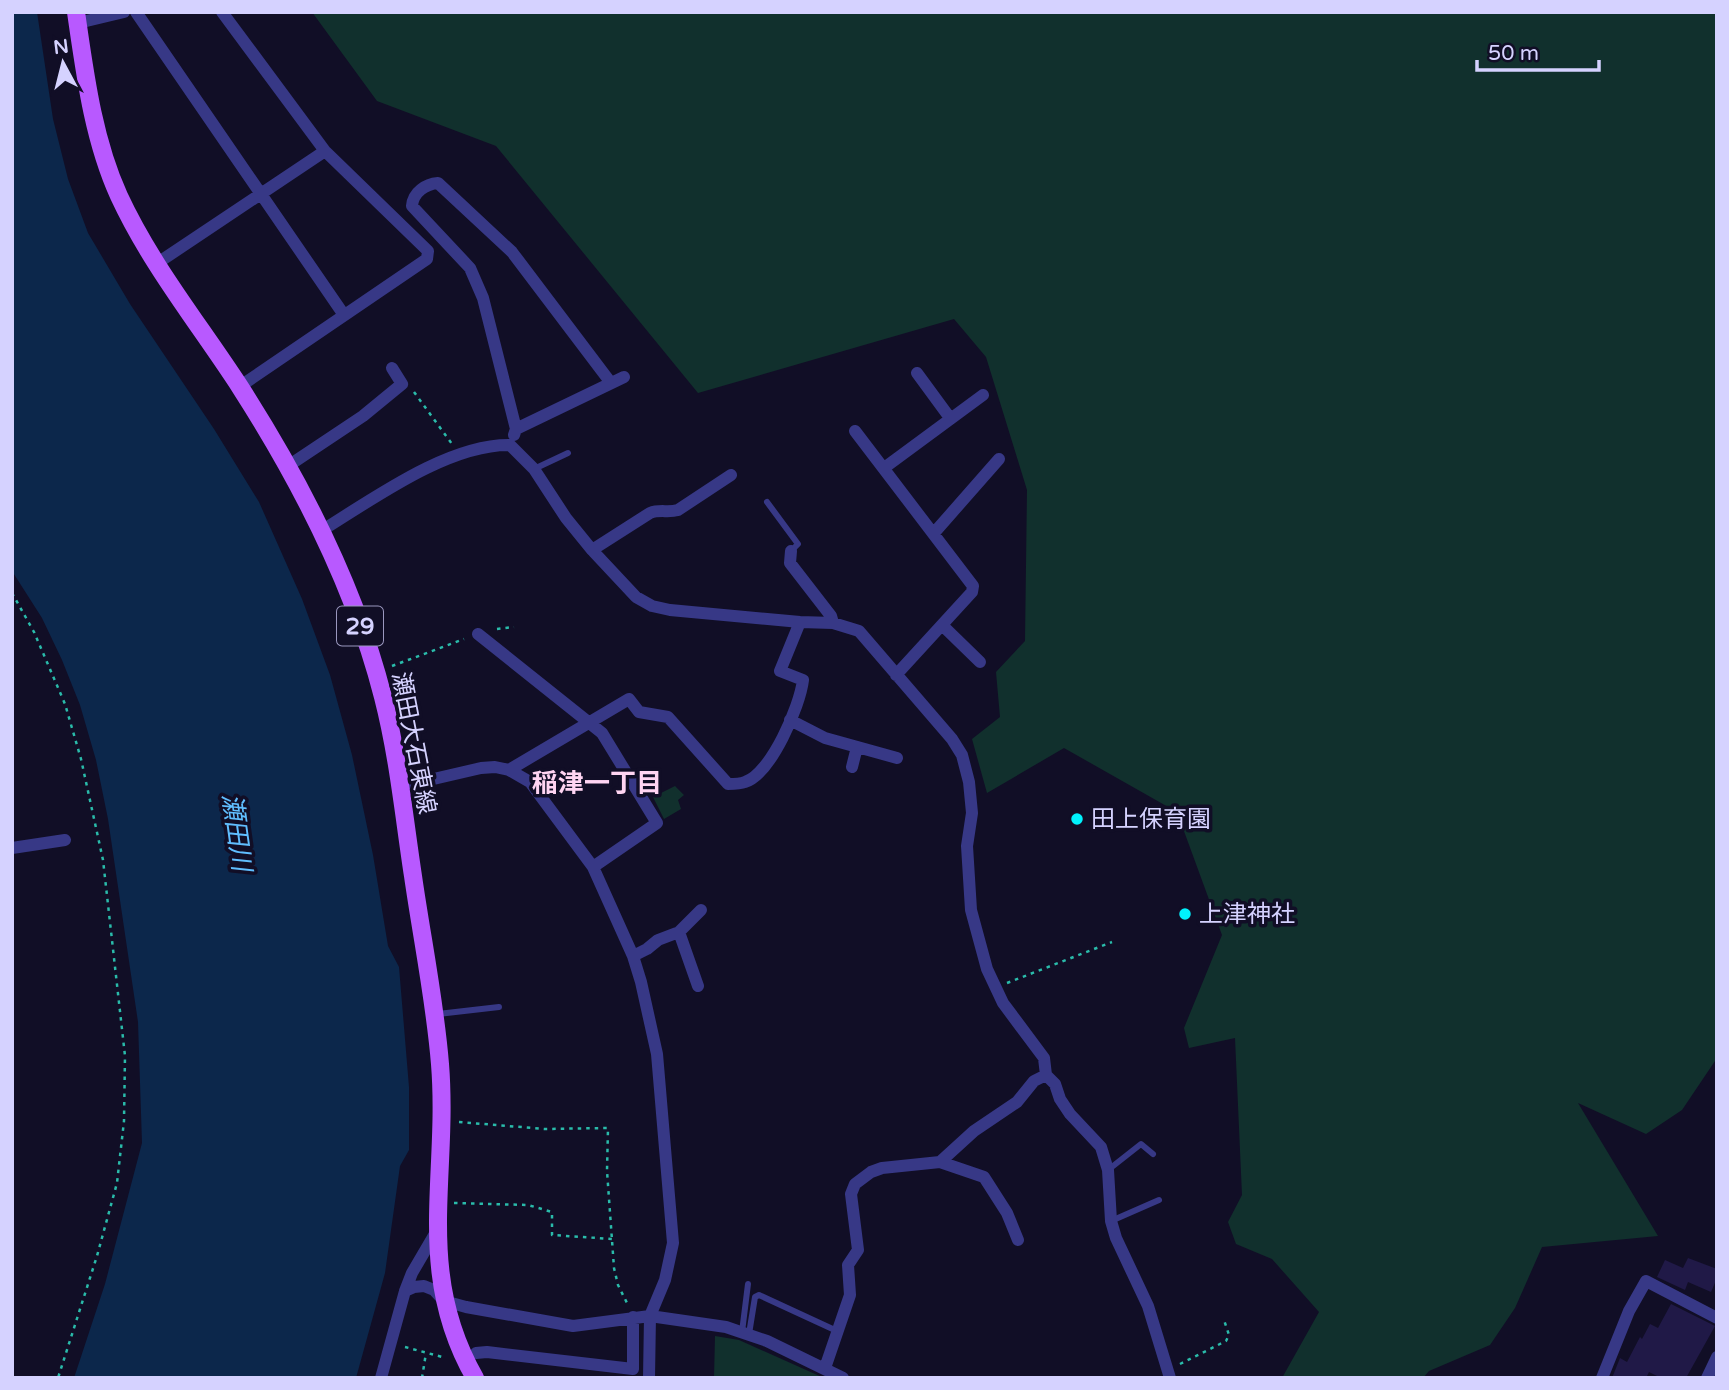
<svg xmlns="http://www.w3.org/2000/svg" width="1729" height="1390" viewBox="0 0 1729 1390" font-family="'Varela Round','Noto Sans JP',sans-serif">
<rect width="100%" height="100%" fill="#110e26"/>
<path fill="#11302d" d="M312 12H1717V1058L1682 1110 1646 1134 1578 1103 1658 1236 1542 1247 1515 1308 1490 1345 1429 1371 1423 1378H1282L1319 1312 1272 1259 1236 1244 1228 1222 1242 1195 1235 1038 1189 1048 1184 1028 1222 935 1177 812 1064 748 987 793 972 739 1000 717 996 672 1025 641 1027 490 986 357 954 319 698 393 496 146 377 101Z
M675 786 684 795 678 800 681 809 664 819 653 797Z
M715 1336 739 1340 824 1378H714Z"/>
<path fill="#0c274b" d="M12 12H37L53 119 68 179 88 233 130 304 214 429 259 502 302 599 330 675 352 755 373 855 388 946 399 967 409 1087V1150L400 1166 385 1273 356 1378H74L105 1284 142 1143 138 1022 108 819 96 760 80 705 62 660 42 618 12 571Z"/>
<path fill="#201947" d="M1688 1258 1717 1269V1278L1711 1292 1688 1282 1685 1290 1657 1277 1665 1260 1683 1268Z
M1671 1304 1715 1326 1686 1378H1661L1649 1372 1646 1378H1612L1620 1358 1627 1362 1640 1337 1642 1339 1650 1324 1658 1328Z"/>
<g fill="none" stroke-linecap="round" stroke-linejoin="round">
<path stroke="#2abbaa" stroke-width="2.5" stroke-dasharray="3.5 5" stroke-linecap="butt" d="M414 392 452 444
M12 593 34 632 65 704 81 759 103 860 125 1056 124 1121 117 1183 97 1256 58 1378
M497 629 514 627
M392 666 464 639
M1007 983 1112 942
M459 1122 545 1129 608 1128 607 1171 614 1268 618 1285 628 1305
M454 1203 528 1205 552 1212V1235L612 1239
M405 1347 446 1358
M1180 1364 1226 1341 1229 1335 1224 1320
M422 1378 426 1353"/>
<path stroke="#373886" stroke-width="6" d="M534 469 568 453
M767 502 798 544 791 551
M438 1014 499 1007
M1108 1170 1141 1144 1153 1154
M1111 1221 1159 1200
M742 1332 748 1284
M749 1334 755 1297 759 1295 837 1331"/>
<path stroke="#373886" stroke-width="12" d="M136 12 344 315
M222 12 325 151 428 251 427 259 239 387
M78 23 124 12
M156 264 325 151
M917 373 950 418
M516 429 483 298 470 268 412 206C413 192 426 184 438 183L512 252 611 383
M855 431 973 586 972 592 896 675
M514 435 516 429 624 377
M288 466 363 416 402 384 392 368
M884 468 983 395
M321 531C373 499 448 444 510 445L534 469 566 518 592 550 636 597 652 606 670 610 800 622 833 623 859 631 952 739 962 755 969 782 972 813 967 846 971 910 987 969 1003 1003 1044 1058 1046 1075 1055 1084 1060 1099 1070 1114 1101 1147 1108 1170 1111 1221 1116 1238 1148 1306 1170 1378
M934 533 999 459
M592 550 650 513C660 509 668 513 678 510L731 475
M791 551 790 563 831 616 833 623
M942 625 980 662
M478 634 602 733 657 823 593 867
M790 720 825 738 897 758
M852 767 857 747
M509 770 629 699 639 712 668 717 728 784C733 784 740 784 745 782 771 774 800 706 803 680L780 671 800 622
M399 787 481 768 495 767 509 770 530 782 593 867 633 956 641 982 657 1054 673 1243 665 1280 650 1316 649 1378
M12 848 65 840
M679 932 698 986
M633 956 647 949 658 940 679 932 701 910
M940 1162 984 1177 1007 1213 1018 1240
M405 1291 414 1287 424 1286 434 1290 444 1301 466 1307 573 1326 650 1316 726 1327 767 1341 843 1378
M476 1353 487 1352 633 1369V1317
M825 1368 850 1295 848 1265 858 1250 851 1194 855 1184 871 1172 882 1168 940 1162 974 1131 1017 1102 1034 1081 1046 1075
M381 1378 405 1291 412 1273 436 1232
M1602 1378 1629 1311 1646 1281 1717 1318
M1707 1378 1717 1357"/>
<path stroke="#b859ff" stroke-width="18" d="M76 12C85 74 93 139 119 196 151 265 199 324 240 387 301 482 355 587 383 697 398 755 404 817 413 876 422 939 435 1001 440 1064 449 1177 414 1272 475 1378"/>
</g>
<g fill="#00f2fd" stroke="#110e26" stroke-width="2.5">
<circle cx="1077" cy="819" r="7"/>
<circle cx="1185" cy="914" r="7"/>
</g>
<g text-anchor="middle" stroke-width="7" stroke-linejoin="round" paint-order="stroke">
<rect fill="#110e26" stroke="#9a97be" stroke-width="2" x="337" y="606.5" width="46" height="39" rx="5"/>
<g font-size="23" font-weight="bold" fill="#d5d2ff">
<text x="360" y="634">29</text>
</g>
<g font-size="24" fill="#d5d2ff" stroke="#110e26">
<text transform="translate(414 743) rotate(79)" y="8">瀬田大石東線</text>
</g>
<g font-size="24" fill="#d5d2ff" stroke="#110e26" text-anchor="start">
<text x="1091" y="827">田上保育園</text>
<text x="1199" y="922">上津神社</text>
</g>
<g font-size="26" font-weight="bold" fill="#ffd4f2" stroke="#110e26">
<text x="597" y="792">稲津一丁目</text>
</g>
<g font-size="26" font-style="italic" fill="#60beff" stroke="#110e26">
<text transform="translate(237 832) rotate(82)" y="9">瀬田川</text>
</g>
</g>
<rect width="1729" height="1390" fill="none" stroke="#d5d2ff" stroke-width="28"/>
<g transform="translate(63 63) rotate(353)" stroke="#110e26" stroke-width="5" paint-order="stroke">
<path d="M0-5L12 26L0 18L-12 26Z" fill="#d5d2ff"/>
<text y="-10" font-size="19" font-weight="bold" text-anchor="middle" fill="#d5d2ff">N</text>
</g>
<path d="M1477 60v10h122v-10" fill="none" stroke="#d5d2ff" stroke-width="3.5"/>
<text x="1488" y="60" font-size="21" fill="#d5d2ff" stroke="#110e26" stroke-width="5" paint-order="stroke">50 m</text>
</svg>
